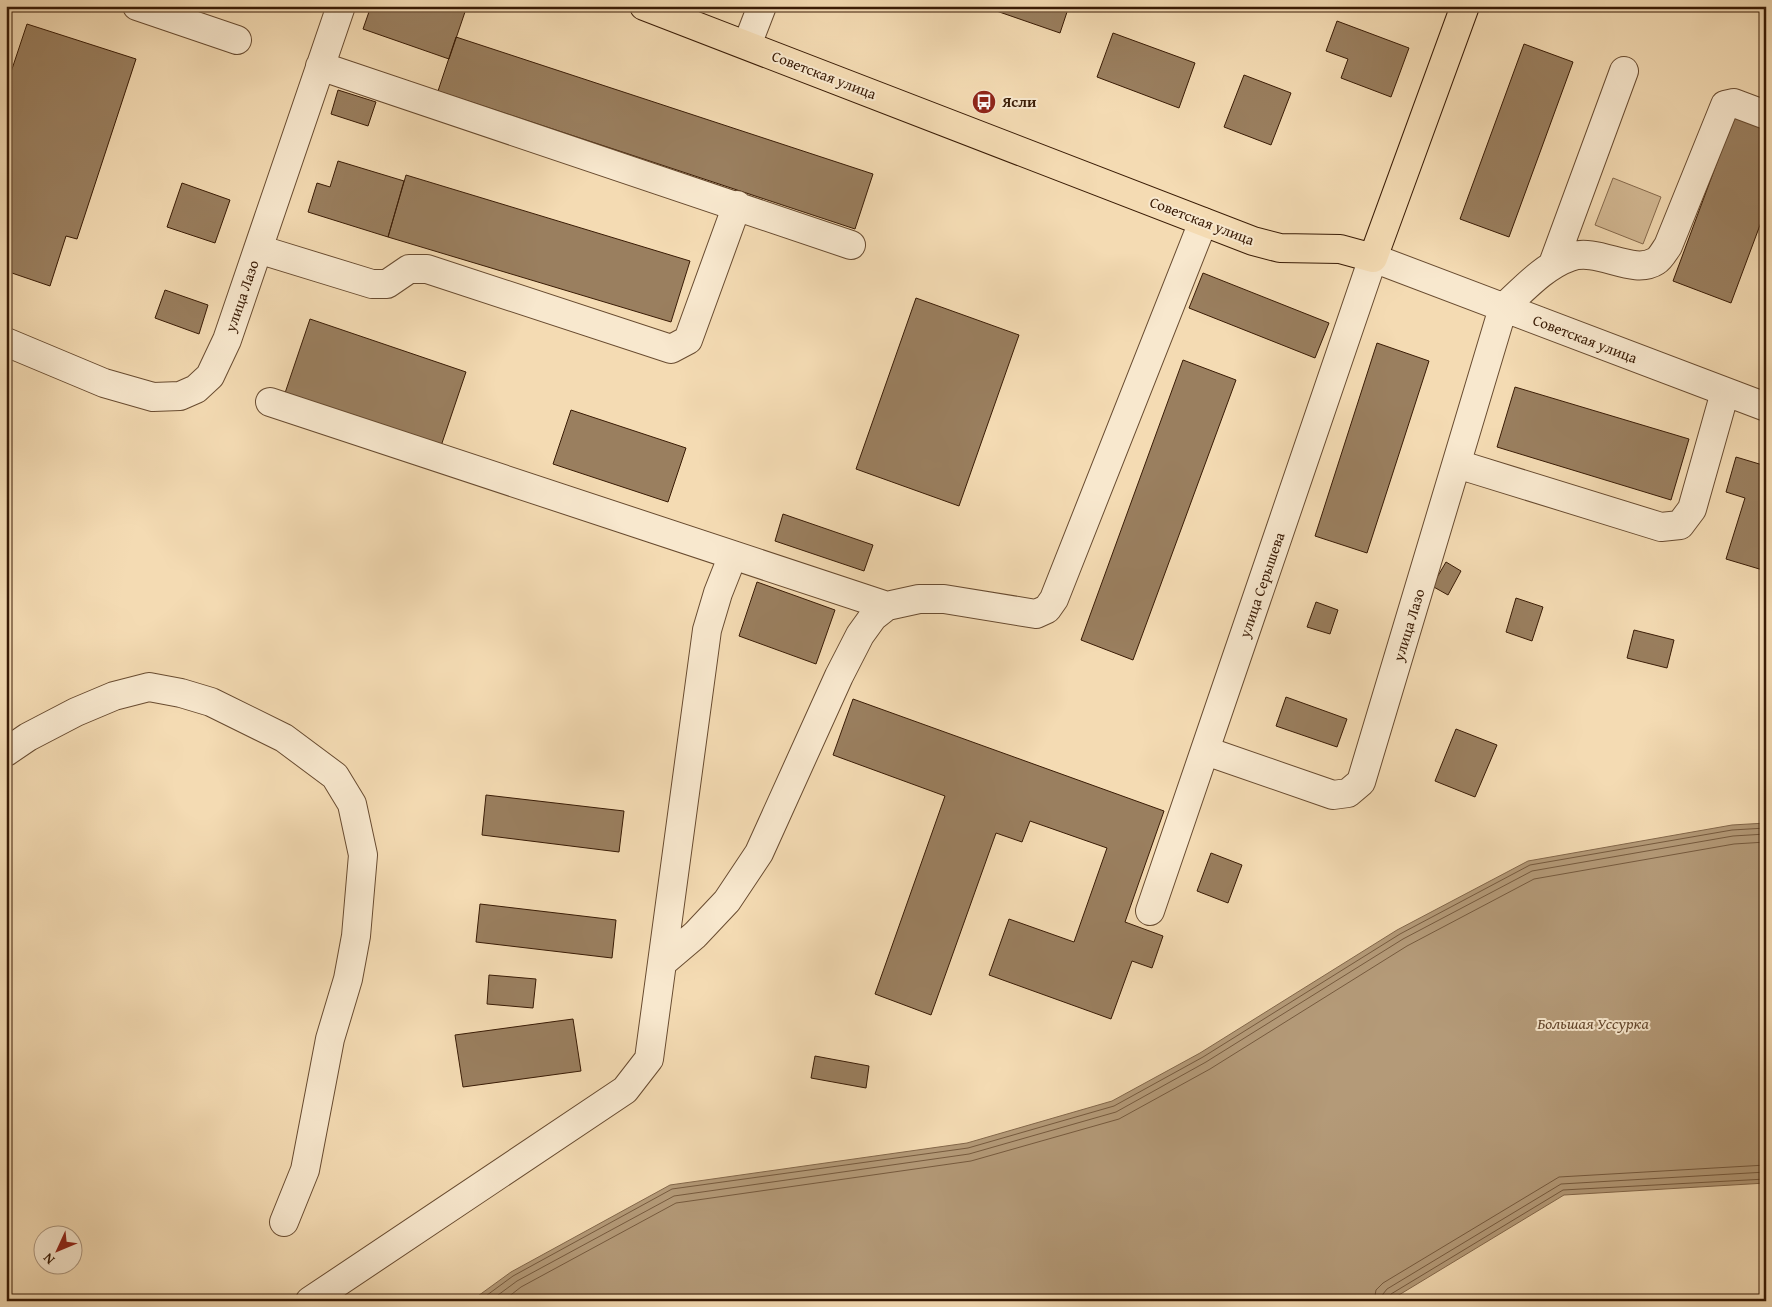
<svg xmlns="http://www.w3.org/2000/svg" width="1772" height="1307" viewBox="0 0 1772 1307" font-family="'Gentium Book Plus',serif">
<rect width="100%" height="100%" fill="#f4dbb3"/>
<filter id="stains"><feTurbulence type="fractalNoise" baseFrequency=".004" numOctaves="4"/><feColorMatrix values="0 0 0 0 .2 0 0 0 0 .09 0 0 0 0 .02 0 0 0 .5 -.17"/></filter>
<radialGradient id="worn" r=".72"><stop offset=".6" stop-color="#630" stop-opacity="0"/><stop offset="1" stop-color="#630" stop-opacity=".3"/></radialGradient>
<path fill="#d4ba95" stroke="#866a4d" d="M1613 178 1661 197 1643 244 1595 225Z"/>
<path fill="#b49a78" stroke="#83674a" d="M1766 823V1183L1564 1195 1389 1301H471L511 1272 670 1185 967 1143 1112 1101 1200 1053 1397 930 1528 861 1732 825Z"/>
<g fill="none" stroke-linecap="round" stroke-linejoin="round">
<path stroke="#765a3e" stroke-width="1" d="M479 1301 513 1276 672 1189 968 1148 1114 1106 1203 1057 1400 934 1530 865 1732 830 1766 828
M490 1301 517 1281 674 1196 969 1154 1116 1112 1206 1062 1403 939 1532 871 1733 836 1766 834
M503 1301 521 1287 676 1203 971 1161 1119 1119 1210 1069 1407 946 1534 879 1734 844 1766 842
M1374 1301 1376 1290 1383 1283 1559 1177 1766 1165
M1381 1301 1383 1294 1387 1289 1561 1184 1766 1172
M1388 1301 1391 1294 1563 1190 1766 1179"/>
</g>
<path fill="#9a7f5f" stroke="#391b05" d="M371 6H467L449 59 363 29Z
M982 6H1069L1060 33Z
M1337 21 1409 48 1391 97 1341 78 1348 59 1326 51Z
M27 24 136 59 77 239 66 236 50 286 6 271V87Z
M1113 33 1195 63 1179 108 1097 77Z
M456 37 873 174 855 229 438 91Z
M1524 44 1573 62 1509 237 1460 219Z
M1244 75 1291 93 1271 145 1224 127Z
M338 90 376 102 368 126 331 114Z
M1735 114 1766 126V209L1731 303 1673 281Z
M338 161 404 181 388 237 308 212 317 183 330 187Z
M406 175 690 261 671 322 388 237Z
M182 183 230 200 215 243 167 227Z
M1203 273 1329 323 1315 358 1189 308Z
M165 290 208 305 199 334 155 318Z
M916 298 1019 335 959 506 856 469Z
M310 319 466 372 440 449 284 396Z
M1377 343 1429 361 1367 553 1315 536Z
M1183 360 1236 380 1133 660 1081 640Z
M1515 387 1689 439 1671 500 1497 447Z
M571 410 686 448 668 502 553 464Z
M1736 457 1766 466V571L1726 559 1745 498 1726 492Z
M783 514 873 545 864 571 775 541Z
M1446 562 1461 571 1448 595 1432 586Z
M757 582 835 610 816 664 739 636Z
M1516 598 1543 607 1532 641 1506 632Z
M1316 602 1338 610 1330 634 1307 627Z
M1634 630 1674 640 1667 668 1627 658Z
M1286 697 1347 719 1337 747 1276 726Z
M853 699 1164 811 1125 922 1163 936 1152 968 1132 961 1111 1019 989 975 1009 919 1074 942 1107 848 1030 821 1022 842 996 833 931 1015 875 994 945 796 833 755Z
M1456 729 1497 745 1475 797 1435 781Z
M486 795 624 811 619 852 482 835Z
M1211 853 1242 865 1228 903 1197 891Z
M480 904 616 920 612 958 476 942Z
M489 975 536 979 533 1008 487 1004Z
M573 1019 581 1071 463 1087 455 1035Z
M815 1056 869 1066 866 1088 811 1078Z"/>
<g fill="none" stroke-linecap="round" stroke-linejoin="round">
<g stroke="#684b30" stroke-width="30">
<path id="minor" d="M137 6 237 40
M747 45 762 6
M320 66 851 245
M258 249 372 284H387L409 269H427L671 349 688 340 737 205
M1553 264 1624 71
M6 342 104 383 153 397 180 396 196 389 210 376 227 340 341 6
M270 402 887 606
M1457 464 1661 527 1680 525 1692 509 1725 392
M1206 751 1333 795 1348 793 1361 782 1503 308C1523 290 1544 266 1570 257 1598 247 1633 276 1656 261 1661 258 1665 250 1668 246L1725 105 1734 103 1766 115
M6 752 28 737 76 712 114 696 149 687 181 693 211 702 284 738 335 776 352 804 363 855 356 936 348 979 330 1039 305 1170 284 1222
M1150 911 1373 258 1766 407
M662 963 695 935 727 901 759 853 839 676 860 635 873 617 887 606 919 599H944L1036 614 1047 609 1054 599 1203 222
M310 1301 625 1090 649 1059 707 630 718 593 733 555"/>
</g>
<g stroke="#391b05" stroke-width="30">
<path id="major" d="M644 6 1253 241 1280 248 1340 249 1373 258 1465 6"/>
</g>
<use href="#minor" stroke="#f8e8ce" stroke-width="28"/>
<use href="#major" stroke="#f4dbb3" stroke-width="28"/>
</g>
<defs>
<g id="bus-disc" transform="scale(1.25)"><circle r="9.5" fill="#8f2418" stroke="#f8e8ce"/><path d="M-5-6H5V4H4V6H2V4H-2V6H-4V4H-5ZM-3.5-4V0h7V-4ZM-3.5 1.2v1.5H-2V1.2ZM2 1.2v1.5H3.5V1.2Z" fill="#fff"/></g>
</defs>
<g fill-rule="evenodd">
<use href="#bus-disc" x="984" y="102"/>
</g>
<g text-anchor="middle" stroke-width="4" stroke-linejoin="round" paint-order="stroke">
<g font-size="15" fill="#391b05" stroke="#f8e8ce">
<text transform="translate(824 75) rotate(21)" y="5">Советская улица</text>
<text transform="translate(1202 221) rotate(21)" y="5">Советская улица</text>
<text transform="translate(242 296) rotate(-71)" y="5">улица Лазо</text>
<text transform="translate(1585 339) rotate(21)" y="5">Советская улица</text>
<text transform="translate(1262 585) rotate(-71)" y="5">улица Серышева</text>
<text transform="translate(1409 625) rotate(-73)" y="5">улица Лазо</text>
</g>
<g font-size="15" font-weight="bold" fill="#391b05" stroke="#f8e8ce" text-anchor="start">
<text x="1002" y="107">Ясли</text>
</g>
<g font-size="16" font-style="italic" fill="#64472d" stroke="#f8e8ce">
<text x="1593" y="1029">Большая Уссурка</text>
</g>
</g>
<rect width="1772" height="1307" fill="none" stroke="#f4dbb3" stroke-width="25"/>
<rect x="8" y="8" width="1757" height="1292" fill="none" stroke="#391b05" stroke-width="2.5"/>
<rect x="12" y="12" width="1747" height="1282" fill="none" stroke="#391b05"/>
<g transform="translate(58 1250) rotate(226)"><circle r="24" fill="#f8e8ce" stroke="#ac967e"/>
<path d="M0-4L9 19L0 12L-9 19Z" fill="#8f2418"/>
<text y="-8" font-size="14" font-weight="bold" text-anchor="middle" fill="#391b05">N</text>
</g>
<rect width="100%" height="100%" filter="url(#stains)"/>
<rect width="100%" height="100%" fill="url(#worn)"/>
</svg>
